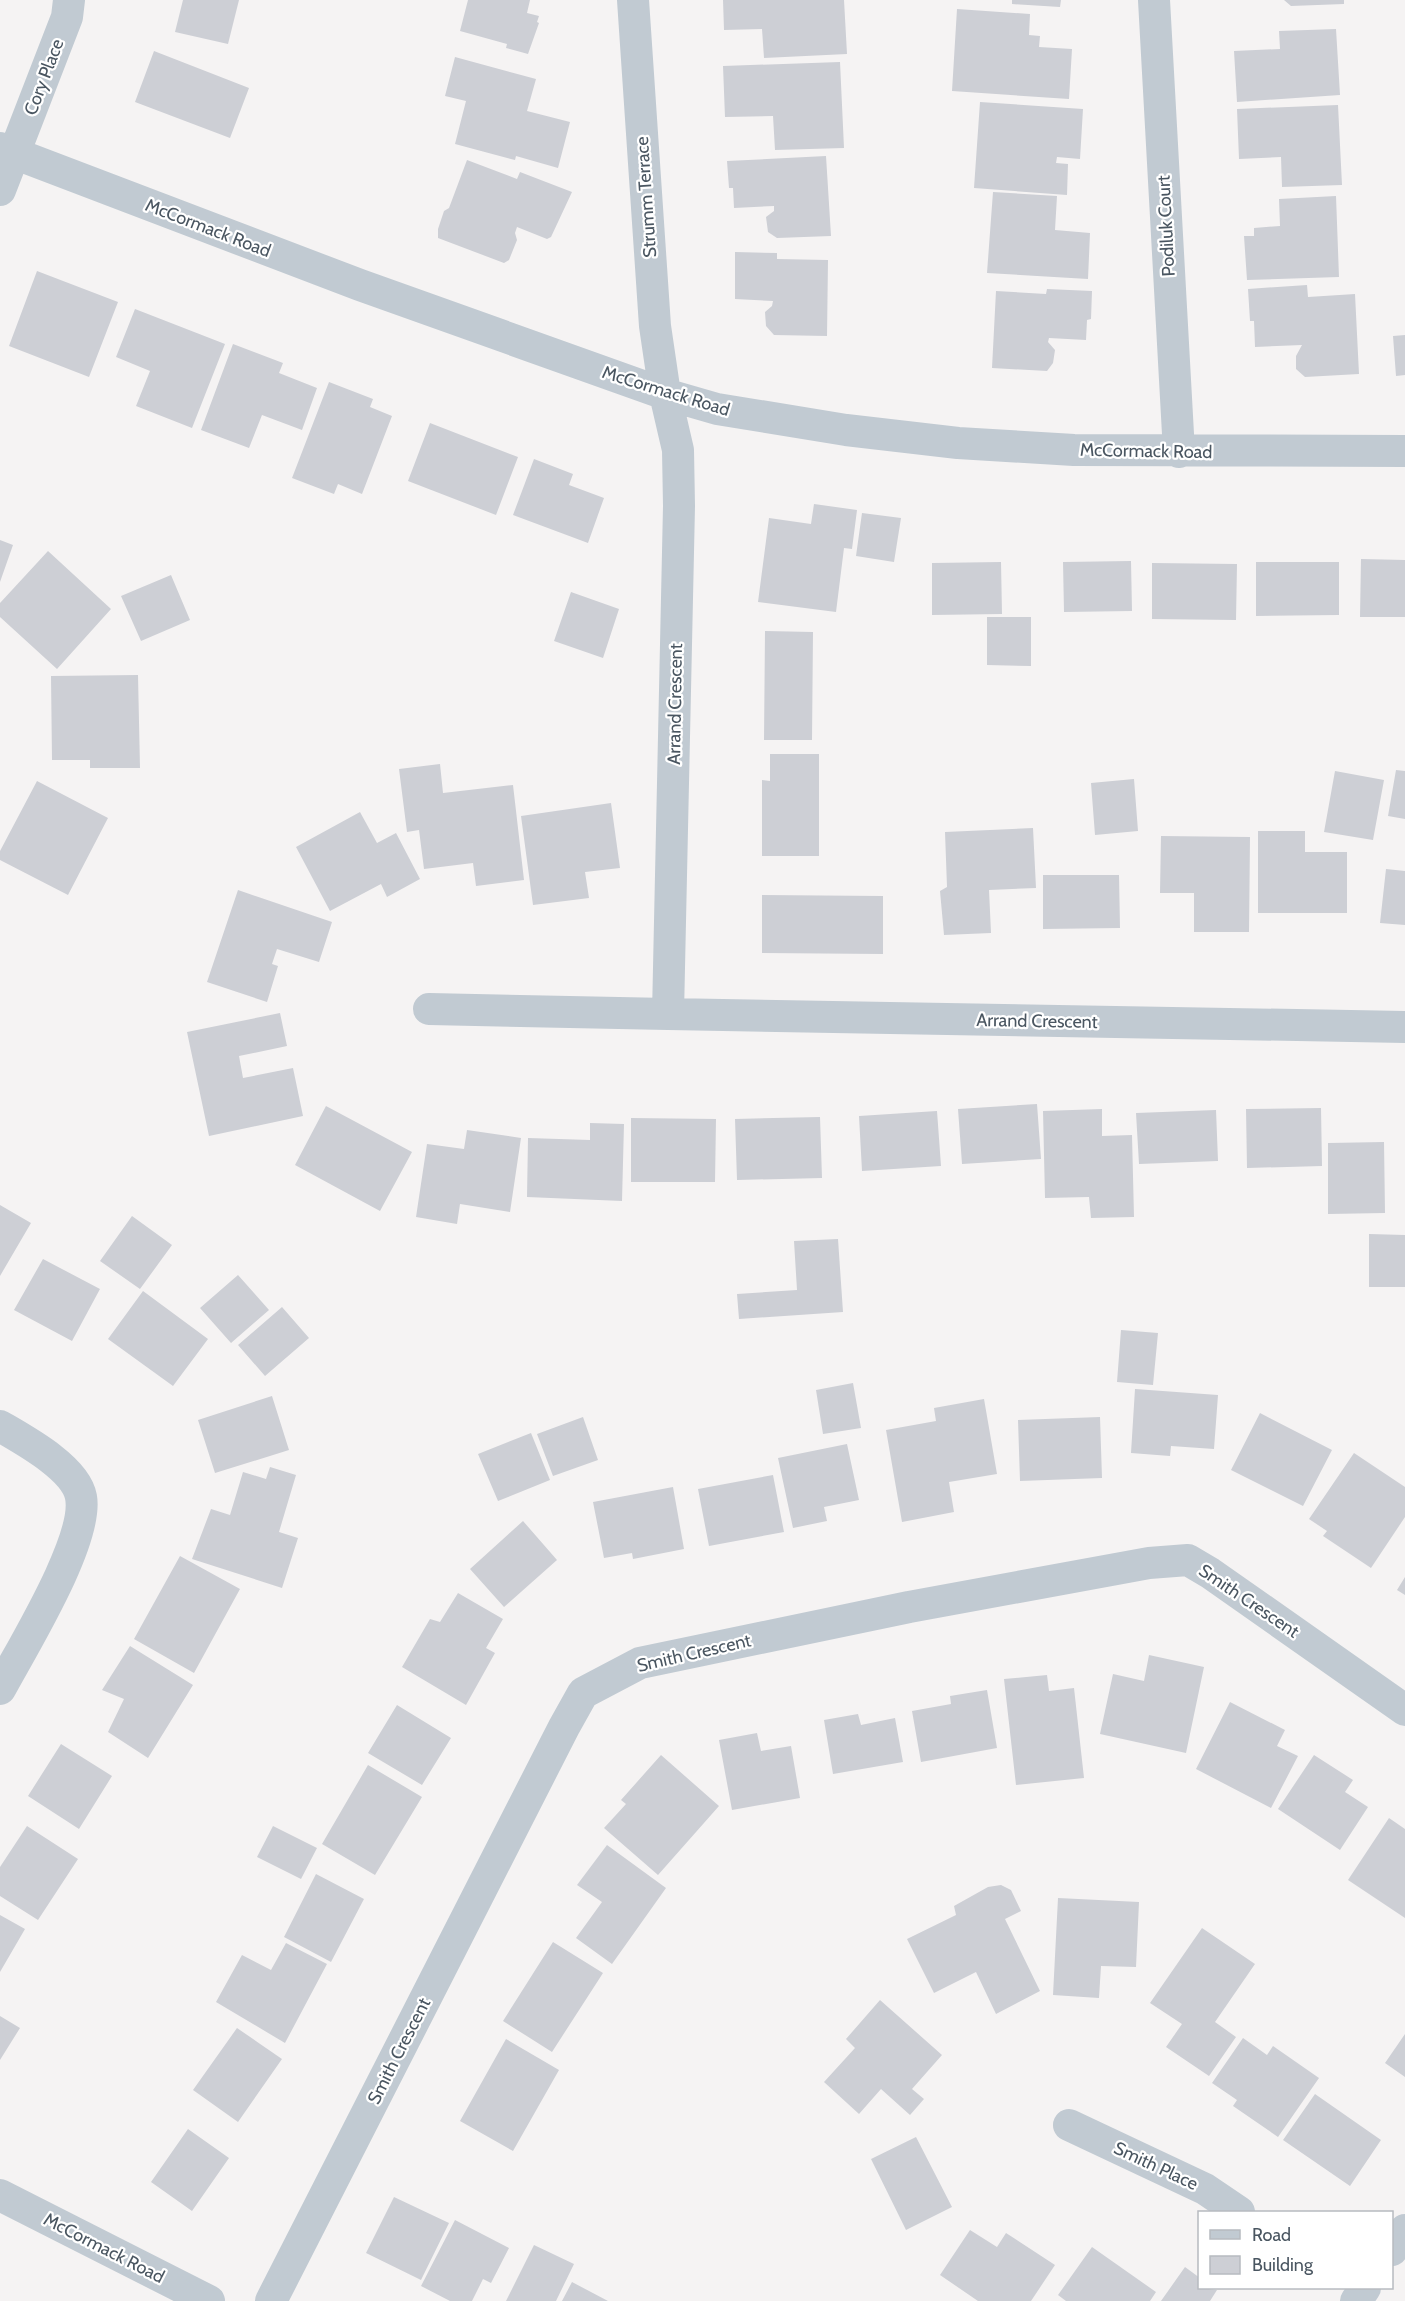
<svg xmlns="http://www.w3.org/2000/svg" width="1405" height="2301" viewBox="0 0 1405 2301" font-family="Cabin,sans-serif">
<rect width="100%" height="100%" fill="#f5f3f3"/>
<path fill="#cdcfd5" d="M183 0H239L228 44 175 32Z
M468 0H530L527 13 539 16 537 22 539 23 528 54 506 48 507 44 460 31Z
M723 0H844L847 54 764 58 762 29 724 30Z
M1012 0H1061L1060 7 1012 4Z
M1284 0H1344V4L1291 6Z
M957 9 1030 14 1029 35 1040 36 1039 47 1072 49 1069 99 952 91Z
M1336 29 1340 95 1237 102 1234 51 1280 49 1279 31Z
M154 51 249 88 230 138 135 102Z
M455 57 536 79 527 111 570 122 558 168 516 156 515 160 455 144 466 101 445 96Z
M840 62 844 148 775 150 773 116 725 117 723 66Z
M980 102 1083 109 1080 159 1057 157 1056 163 1068 164 1067 195 974 188Z
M1338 105 1342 185 1282 187 1281 157 1239 159 1237 109Z
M826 156 831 236 777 238 768 232 766 217 774 211V206L734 208 733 188H729L727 161Z
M467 160 517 179 520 172 572 192 551 237 547 239 517 227 515 233 517 240 509 260 504 263 438 238V229L444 211 449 208Z
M993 192 1057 196 1055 230 1090 233 1088 279 987 273Z
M1336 196 1339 277 1247 280 1244 236H1254V228L1280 226 1279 199Z
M735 252 777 253V259L828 260 827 336 774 335 766 326 765 312 772 306 773 301 735 299Z
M37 271 118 302 89 377 9 346Z
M1307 285 1308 297 1355 294 1359 374 1305 377 1296 369V356L1302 345 1255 347 1254 321H1250L1248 289Z
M1047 289 1092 291 1091 319 1087 320 1086 340 1049 338 1048 342 1055 350 1053 363 1047 371 992 368 996 291 1046 294Z
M135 309 225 344 192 428 136 406 150 371 116 357Z
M1405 335V375L1396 376 1393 336Z
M233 344 283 363 279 373 317 388 302 430 262 415 249 448 201 430Z
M329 382 373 399 370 407 392 416 362 494 338 484 334 494 292 478Z
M430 423 518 457 496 515 408 481Z
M534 459 573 474 569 485 604 498 588 543 513 515Z
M814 504 857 510 852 549 844 548 836 612 758 602 769 518 811 524Z
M862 513 901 518 894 562 856 556Z
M0 540 13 545 0 582Z
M48 551 111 609 57 669 0 617V603Z
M1361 559 1405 560V617H1360Z
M1131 561 1132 611 1064 612 1063 562Z
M1001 562 1002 614 932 615V563Z
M1256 562H1339V615L1256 616Z
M1152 563 1237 564 1236 620 1152 619Z
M171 575 190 620 141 641 121 596Z
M571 592 619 609 603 658 554 641Z
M987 617H1031V666L987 665Z
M765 631 813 632 812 740H764Z
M138 675 140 768H90V760H52L51 676Z
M770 754H819V856H762V780L770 781Z
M440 764 443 793 513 785 524 880 476 886 473 863 424 869 419 830 407 832 399 769Z
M1396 770 1405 771V819L1388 816Z
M1335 771 1384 780 1373 840 1324 832Z
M1134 779 1138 831 1095 835 1091 783Z
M37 781 108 818 68 895 0 860V851Z
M611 803 620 868 585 872 589 898 533 905 521 816Z
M360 812 377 843 396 833 420 879 387 897 381 884 330 911 296 847Z
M1033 828 1036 888 989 890 991 933 944 935 940 891 947 887 945 832Z
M1258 831H1305V852H1347V913H1258Z
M1161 836 1250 837 1249 932H1194V893H1160Z
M1386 869 1405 871V925L1380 923Z
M1043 875H1119L1120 928 1043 929Z
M238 890 332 922 319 962 277 949 272 964 278 966 267 1002 207 982Z
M762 895 883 896V954L762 953Z
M280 1013 287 1046 239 1056 243 1078 293 1068 303 1116 209 1136 187 1032Z
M1037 1104 1041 1159 962 1164 958 1109Z
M326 1106 412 1152 380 1211 295 1165Z
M1321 1108 1322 1166 1247 1168 1246 1109Z
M1102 1109V1136L1132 1135 1134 1217 1091 1218 1089 1197 1045 1198 1043 1111Z
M1216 1110 1218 1161 1139 1164 1136 1113Z
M937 1111 941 1166 862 1171 859 1116Z
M820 1117 822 1178 737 1180 735 1119Z
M631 1118 716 1119 715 1182H631Z
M590 1123 624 1124 622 1201 527 1197 528 1138 590 1140Z
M467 1130 521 1138 510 1212 460 1204 457 1224 416 1217 427 1144 464 1149Z
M1384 1142 1385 1213 1328 1214V1143Z
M0 1205 31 1223 0 1276Z
M132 1216 172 1245 140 1289 100 1261Z
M1369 1234 1405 1235V1287H1369Z
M838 1239 843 1312 739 1319 737 1294 797 1290 794 1241Z
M43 1259 100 1289 72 1341 14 1310Z
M238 1275 269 1310 231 1343 200 1308Z
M143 1291 208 1339 173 1386 108 1339Z
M282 1307 309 1338 265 1376 238 1345Z
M1121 1330 1158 1333 1153 1385 1117 1382Z
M853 1383 861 1428 823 1434 816 1390Z
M1135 1389 1218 1395 1214 1449 1171 1446 1170 1456 1131 1453Z
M272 1396 289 1450 215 1473 198 1420Z
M984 1399 997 1474 949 1482 954 1512 902 1522 886 1430 936 1421 934 1408Z
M1260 1413 1332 1450 1303 1506 1231 1470Z
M583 1417 598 1460 553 1476 537 1434Z
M1100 1417 1102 1478 1020 1481 1018 1420Z
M531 1433 550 1480 498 1501 478 1454Z
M847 1444 859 1500 824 1507 827 1521 793 1528 778 1458Z
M1354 1453 1405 1487V1517L1371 1568 1323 1536 1327 1531 1309 1519Z
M270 1467 296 1475 279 1532 298 1538 282 1588 192 1559 211 1509 230 1515 243 1472 266 1479Z
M773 1475 784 1532 709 1546 698 1489Z
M673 1487 684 1549 633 1559 632 1553 604 1558 593 1502Z
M523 1521 557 1560 504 1607 470 1569Z
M180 1556 240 1589 194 1673 134 1639Z
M1405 1577V1595L1397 1590Z
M458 1593 503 1619 486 1648 495 1653 466 1705 402 1667 430 1619 440 1622Z
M130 1646 193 1685 148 1758 108 1732 124 1699 102 1690Z
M1149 1655 1204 1667 1186 1753 1100 1734 1113 1674 1144 1681Z
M1047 1675 1049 1691 1074 1688 1084 1778 1016 1785 1004 1679Z
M987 1690 997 1748 921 1762 912 1711 951 1704 950 1696Z
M1230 1702 1285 1730 1277 1746 1298 1756 1271 1808 1196 1769Z
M397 1705 451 1738 422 1785 368 1753Z
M858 1714 861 1725 895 1718 903 1762 833 1774 824 1720Z
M757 1733 761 1751 791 1746 800 1798 732 1810 719 1740Z
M61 1744 112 1776 79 1829 28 1796Z
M661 1755 719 1806 658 1875 604 1828 626 1804 621 1800Z
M1314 1755 1353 1780 1345 1792 1368 1807 1340 1850 1278 1809Z
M368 1765 422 1797 375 1875 322 1844Z
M1389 1818 1405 1829V1918L1348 1880Z
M27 1826 78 1859 38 1920 0 1896V1867Z
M273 1826 317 1848 301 1879 257 1857Z
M607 1845 666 1888 612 1964 576 1938 602 1902 577 1885Z
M316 1874 364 1899 331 1962 284 1937Z
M1001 1885 1011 1890 1021 1911 1005 1919 1040 1991 996 2014 976 1972 934 1993 907 1939 956 1915 954 1906 988 1887Z
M1058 1898 1139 1902 1136 1967 1101 1966 1099 1998 1053 1995Z
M0 1915 25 1929 0 1972Z
M1202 1928 1255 1964 1215 2022 1236 2037 1209 2076 1166 2047 1182 2024 1150 2003Z
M553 1942 603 1973 552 2052 503 2021Z
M286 1943 327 1964 285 2043 216 2002 242 1955 271 1970Z
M880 2000 942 2055 912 2089 924 2099 910 2115 881 2089 859 2114 824 2082 855 2048 846 2039Z
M0 2016 20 2028 0 2060Z
M237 2028 282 2059 238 2122 193 2090Z
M1405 2034V2077L1385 2063Z
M1243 2038 1267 2055 1273 2046 1319 2078 1278 2137 1233 2106 1237 2100 1212 2083Z
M506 2039 559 2070 513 2151 460 2121Z
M1315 2094 1381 2140 1350 2186 1283 2140Z
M188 2129 229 2158 192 2211 151 2182Z
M916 2137 952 2207 906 2230 871 2159Z
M394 2197 449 2223 421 2280 366 2253Z
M455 2220 509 2248 491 2283 483 2279 472 2301H450L421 2286Z
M970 2230 997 2247 1006 2233 1055 2265 1031 2301H978L940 2275Z
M534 2245 574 2264 556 2301H506Z
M1092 2247 1156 2292 1150 2301H1066L1058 2295Z
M1185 2267 1200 2278V2288L1217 2290 1210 2301H1161Z
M572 2282 608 2301H562Z"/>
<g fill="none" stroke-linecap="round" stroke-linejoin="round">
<path stroke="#c1cad2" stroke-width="32" d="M633 0 655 326 665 394 678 450 679 506 668 1014 1405 1027
M1154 0 1179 452
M0 148 360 285 665 394 717 409 846 430 958 443 1074 450 1405 451
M0 190 67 17 69 0
M429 1009 668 1014
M0 1426C24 1440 76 1468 81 1497 89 1540 22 1648 0 1689
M1069 2125 1205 2189 1239 2212
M0 2195 209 2301
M1392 2250 1405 2230
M271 2301 564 1727 583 1693 640 1663 909 1607 1149 1563 1188 1560 1210 1573 1405 1710
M1356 2301 1365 2288"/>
</g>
<g text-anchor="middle" stroke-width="4.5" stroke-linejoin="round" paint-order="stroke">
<g font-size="18" fill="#4a5661" stroke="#fff">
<text transform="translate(44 77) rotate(-69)" y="6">Cory Place</text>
<text transform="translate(646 197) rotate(-94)" y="6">Strumm Terrace</text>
<text transform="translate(1166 226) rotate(-93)" y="6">Podiluk Court</text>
<text transform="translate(208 228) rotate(21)" y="6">McCormack Road</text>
<text transform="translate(666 391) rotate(17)" y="6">McCormack Road</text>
<text transform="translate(1146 451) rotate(1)" y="6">McCormack Road</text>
<text transform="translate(675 704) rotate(-89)" y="6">Arrand Crescent</text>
<text transform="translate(1037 1021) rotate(1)" y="6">Arrand Crescent</text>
<text transform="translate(1249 1601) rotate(34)" y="6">Smith Crescent</text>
<text transform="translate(694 1653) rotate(-13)" y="6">Smith Crescent</text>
<text transform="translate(399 2051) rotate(-63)" y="6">Smith Crescent</text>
<text transform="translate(1156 2166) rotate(25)" y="6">Smith Place</text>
<text transform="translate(104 2248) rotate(27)" y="6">McCormack Road</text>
</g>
</g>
<rect x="1198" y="2211" width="195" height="78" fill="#ffffff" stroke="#b7bbc0" stroke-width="1.5"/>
<rect x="1210" y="2230" width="30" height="9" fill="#c1cad2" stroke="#b7bbc0" stroke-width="1.5"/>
<text x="1252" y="2241" font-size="18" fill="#4a5661">Road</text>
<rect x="1210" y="2256" width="30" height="18" fill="#cdcfd5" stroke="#b7bbc0" stroke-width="1.5"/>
<text x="1252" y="2271" font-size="18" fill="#4a5661">Building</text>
</svg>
